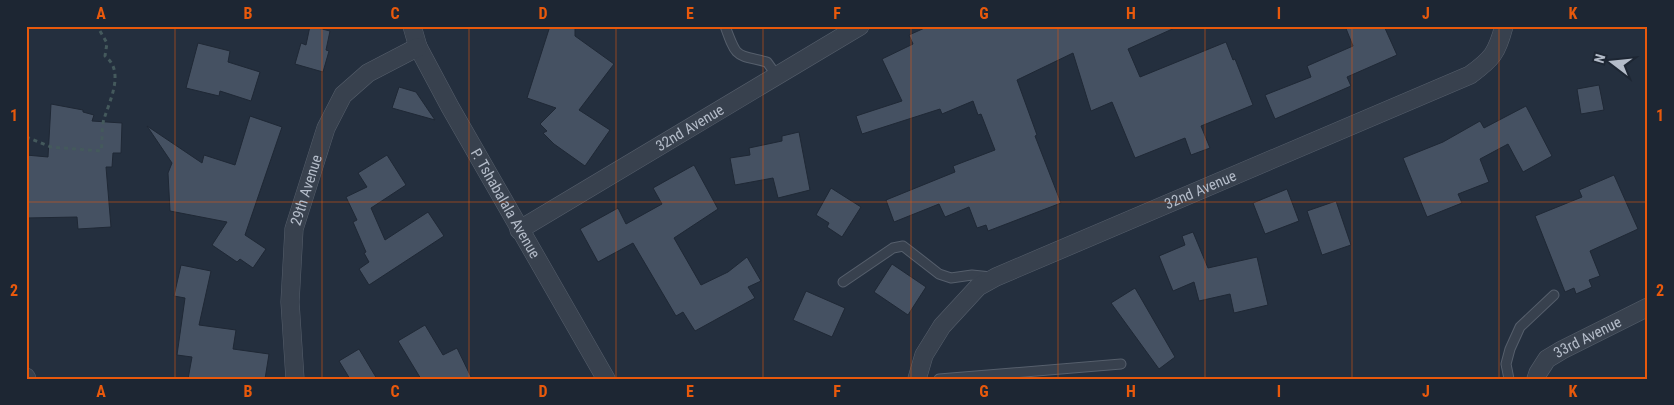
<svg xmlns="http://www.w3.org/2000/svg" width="1674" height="405" viewBox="0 0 1674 405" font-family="'Roboto Condensed',sans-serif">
<rect width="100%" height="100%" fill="#242f3e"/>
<path fill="#455162" stroke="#1f2835" d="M310 26 330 31 326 50 329 51 323 72 295 64 301 43 306 45Z
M550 26H575V36L614 64 579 110 610 130 585 166 554 144 543 133 547 131 540 124 556 108 527 98Z
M929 26H1179L1128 49 1140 77 1226 42 1233 60 1235 59 1253 105 1201 126 1210 148 1191 155 1185 138 1135 158 1112 102 1091 111 1073 53 1017 80 1037 135 1035 136 1061 203 988 231 986 225 977 228 969 207 945 217 939 204 894 222 886 200 955 172 953 166 995 150 981 114 978 115 973 101 942 114 940 109 862 134 856 116 902 101 882 59 913 44 909 35Z
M1345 26H1384L1397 55 1347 77 1351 86 1275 119 1265 95 1311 77 1307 66 1353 46Z
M198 43 230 51 228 62 260 72 251 101 220 91 219 96 186 88Z
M1599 85 1604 110 1581 114 1577 89Z
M399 87 416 92 435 120 392 108Z
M51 104 83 110V112L94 115 92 121 122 123 121 153H113L112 167H106L111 227 78 229 77 217 26 218V155L48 157Z
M1526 106 1552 156 1523 172 1508 144 1480 159 1489 182 1458 194 1462 203 1427 217 1403 158 1443 142 1480 121 1484 128Z
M250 116 282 127 245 235 266 249 253 268 240 259 237 262 212 245 227 222 170 211 168 173 172 163 147 126 202 163 204 155 235 165Z
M799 132 810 190 778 198 773 178 735 185 730 158 750 155 749 148 782 141V136Z
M387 155 406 185 371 208 385 240 428 212 444 236 369 285 359 269 369 262 364 253 366 252 353 222 357 220 346 197 367 187 358 173Z
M694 165 718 209 674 238 701 285 728 272 747 257 761 281 748 287 755 298 695 331 683 312 676 316 633 243 598 262 580 229 618 208 626 224 662 204 653 188Z
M1614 175 1638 229 1590 251 1600 276 1589 280 1592 287 1576 294 1574 288 1565 292 1535 216 1582 197 1579 190Z
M831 188 861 207 842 237 827 227 829 223 816 215Z
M1287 189 1299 221 1265 234 1253 203Z
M1336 201 1351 245 1322 255 1307 211Z
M1193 232 1208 268 1257 257 1268 305 1234 313 1230 294 1199 301 1194 282 1173 291 1159 256 1185 245 1182 236Z
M892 264 926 287 908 315 874 292Z
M181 265 211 271 199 325 236 330 233 349 269 354 265 379H188L192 357 177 355 185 298 174 296Z
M1135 288 1175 357 1159 369 1111 303Z
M806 291 845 308 832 337 793 320Z
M425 325 443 355 457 348 472 379H421L398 341Z
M359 349 377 379H350L339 361Z"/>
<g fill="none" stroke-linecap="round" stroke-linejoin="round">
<g stroke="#565f6c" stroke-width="11">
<path id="service" d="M725 26C737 59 735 54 767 62L777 76
M843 282 893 248 903 246 939 274 951 278 972 275 991 277
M939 379 1121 364
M1509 379 1506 364 1510 349 1520 327 1554 295"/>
</g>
<g stroke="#565f6c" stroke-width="19">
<g id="minor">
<path id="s1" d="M412 26 418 47 450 107 606 379"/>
<path id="s2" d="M519 230 860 26"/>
<path d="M26 377 27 379"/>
<path id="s3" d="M295 379 290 302 294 229 326 128 343 95 368 73 418 47"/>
<path id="s4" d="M917 379 924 355 942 326 978 287 996 277 1470 75C1492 59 1497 53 1504 26"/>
<path id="s5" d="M1536 379 1538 373 1547 359 1562 350 1648 307"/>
</g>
</g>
<path stroke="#44595c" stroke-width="3" stroke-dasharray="4 4" stroke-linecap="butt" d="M26 137 51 147 101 151C103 140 101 129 104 119 110 100 125 71 105 56L107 43 97 26"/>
<use href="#service" stroke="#38414e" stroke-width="9"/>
<use href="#minor" stroke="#38414e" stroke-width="18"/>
</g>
<path fill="none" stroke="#e8590c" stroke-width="1" stroke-opacity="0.55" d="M175 26V379M322 26V379M469 26V379M616 26V379M763 26V379M911 26V379M1058 26V379M1205 26V379M1352 26V379M1499 26V379M26 202H1648"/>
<g text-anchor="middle" stroke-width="5" stroke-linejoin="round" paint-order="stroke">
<g font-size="15" fill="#b4bcc9" stroke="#1d2633">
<text dy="5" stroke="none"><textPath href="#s2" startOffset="199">32nd Avenue</textPath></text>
<text dy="5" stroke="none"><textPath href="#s3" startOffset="191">29th Avenue</textPath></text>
<text dy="5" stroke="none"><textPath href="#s4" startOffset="355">32nd Avenue</textPath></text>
<text dy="5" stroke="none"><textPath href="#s1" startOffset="201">P. Tshabalala Avenue</textPath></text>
<text dy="5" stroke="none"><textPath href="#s5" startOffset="69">33rd Avenue</textPath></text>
</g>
</g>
<rect width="1674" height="405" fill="none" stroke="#1d2633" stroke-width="55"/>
<g transform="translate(1612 62) rotate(286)" stroke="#1d2633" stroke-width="4" paint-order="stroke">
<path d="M0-4L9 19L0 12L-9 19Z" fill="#b4bcc9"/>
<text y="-8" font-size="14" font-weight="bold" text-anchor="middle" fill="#b4bcc9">N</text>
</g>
<rect x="28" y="28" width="1618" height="350" fill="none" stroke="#e8590c" stroke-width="2"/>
<g font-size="16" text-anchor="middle" font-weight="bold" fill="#e8590c">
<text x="101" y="19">A</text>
<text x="248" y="19">B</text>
<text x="395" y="19">C</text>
<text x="543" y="19">D</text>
<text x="690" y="19">E</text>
<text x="837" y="19">F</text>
<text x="984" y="19">G</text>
<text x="1131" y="19">H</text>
<text x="1279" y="19">I</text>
<text x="1426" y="19">J</text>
<text x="1573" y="19">K</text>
<text x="14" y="121">1</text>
<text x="1660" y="121">1</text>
<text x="14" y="296">2</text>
<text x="1660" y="296">2</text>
<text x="101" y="397">A</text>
<text x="248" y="397">B</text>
<text x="395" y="397">C</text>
<text x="543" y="397">D</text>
<text x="690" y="397">E</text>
<text x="837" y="397">F</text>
<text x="984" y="397">G</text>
<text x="1131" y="397">H</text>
<text x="1279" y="397">I</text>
<text x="1426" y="397">J</text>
<text x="1573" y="397">K</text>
</g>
</svg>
